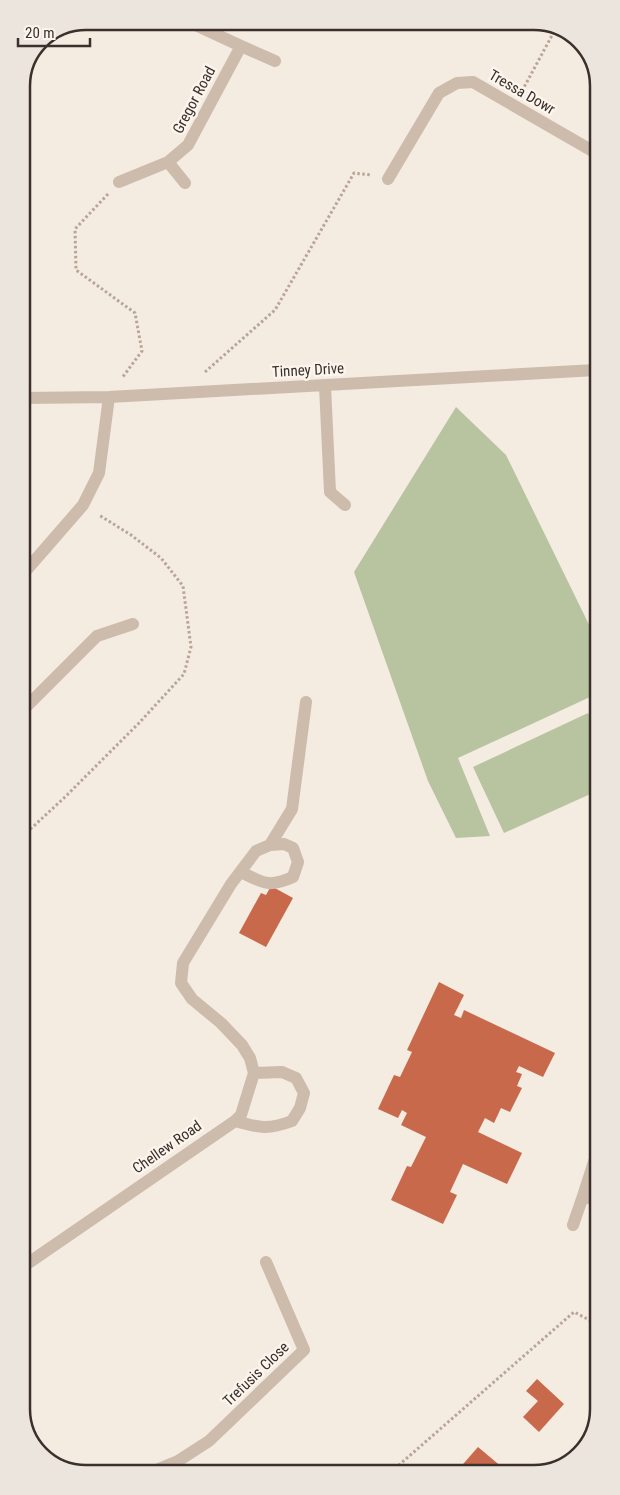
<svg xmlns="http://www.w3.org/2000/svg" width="620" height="1495" viewBox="0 0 620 1495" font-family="'Roboto Condensed',sans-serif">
<rect width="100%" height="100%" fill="#f4ebe1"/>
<path fill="#b8c4a0" d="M456 407 506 455 597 641V709L590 697 458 758 490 836 456 838 428 781 354 572Z
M588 713 597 731V791L504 833 473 767Z"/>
<path fill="#c8694b" d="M271 886 293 898 266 947 239 933 261 893 266 895Z
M439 982 464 995 454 1015 461 1018 464 1010 555 1053 543 1077 519 1066 516 1072 522 1074 517 1086 522 1088 510 1112 501 1108 494 1123 485 1118 478 1132 522 1153 507 1184 463 1164 450 1192 457 1195 443 1224 391 1200 407 1166 411 1167 426 1137 401 1125 407 1113 402 1110 398 1118 378 1109 394 1075 400 1077 412 1052 407 1050Z
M537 1379 564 1404 539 1432 523 1417 538 1401 526 1391Z
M478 1447 503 1468 500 1471H457Z"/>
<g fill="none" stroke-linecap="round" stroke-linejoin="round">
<path stroke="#b9a596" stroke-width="3" stroke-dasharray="2.5 2.5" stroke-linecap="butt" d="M247 30 250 21
M522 91 556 28
M108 194 75 229 76 270 135 313 142 351 122 378
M205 372 275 310 354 173 371 175
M23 836 64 798 139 723 184 674 191 647 183 586 161 558 131 535 99 515
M391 1472 574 1312 599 1325"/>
<path stroke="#cdbbac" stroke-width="12" d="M241 46 275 61
M168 162 185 183
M388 179 439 93 457 83 473 82 596 153
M119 182 168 162 188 145 241 46 187 21
M325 386 330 492 345 505
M22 398 109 397 181 393 596 370
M23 574 83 505 99 473 109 397
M23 710 97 636 133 624
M270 845 292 809 306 702
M235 1121C260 1128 268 1130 292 1121L300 1108 304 1093 296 1078 282 1072 254 1073
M598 1149 583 1196 598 1201
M573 1225 583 1196
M24 1266 235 1121 241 1115 254 1073 250 1058 242 1045 221 1023 192 999 181 983 183 963 231 884 256 851 270 845 284 844 293 848 298 862 293 877C268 888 264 883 241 872
M149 1473 178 1461 209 1441 304 1350 266 1262"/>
</g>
<g text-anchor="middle" stroke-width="5" stroke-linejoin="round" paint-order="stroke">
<g font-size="15" fill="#3b302b" stroke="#fbf5ee">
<text transform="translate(522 92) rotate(30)" y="5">Tressa Dowr</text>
<text transform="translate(194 100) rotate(-62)" y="5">Gregor Road</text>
<text transform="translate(308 370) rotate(-3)" y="5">Tinney Drive</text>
<text transform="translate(167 1147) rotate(-35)" y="5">Chellew Road</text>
<text transform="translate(256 1374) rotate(-44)" y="5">Trefusis Close</text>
</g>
</g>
<path d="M0 0H620V1495H0ZM86 30H534A56 56 0 0 1 590 86V1409A56 56 0 0 1 534 1465H86A56 56 0 0 1 30 1409V86A56 56 0 0 1 86 30Z" fill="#ece5de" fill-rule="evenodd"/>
<path fill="none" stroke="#3b302b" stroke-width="2.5" d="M86 30H534A56 56 0 0 1 590 86V1409A56 56 0 0 1 534 1465H86A56 56 0 0 1 30 1409V86A56 56 0 0 1 86 30Z"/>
<path d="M18 38v8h72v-8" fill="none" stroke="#3b302b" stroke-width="2.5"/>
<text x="25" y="38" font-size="15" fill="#3b302b" stroke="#fbf5ee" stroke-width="4" paint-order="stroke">20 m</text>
</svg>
